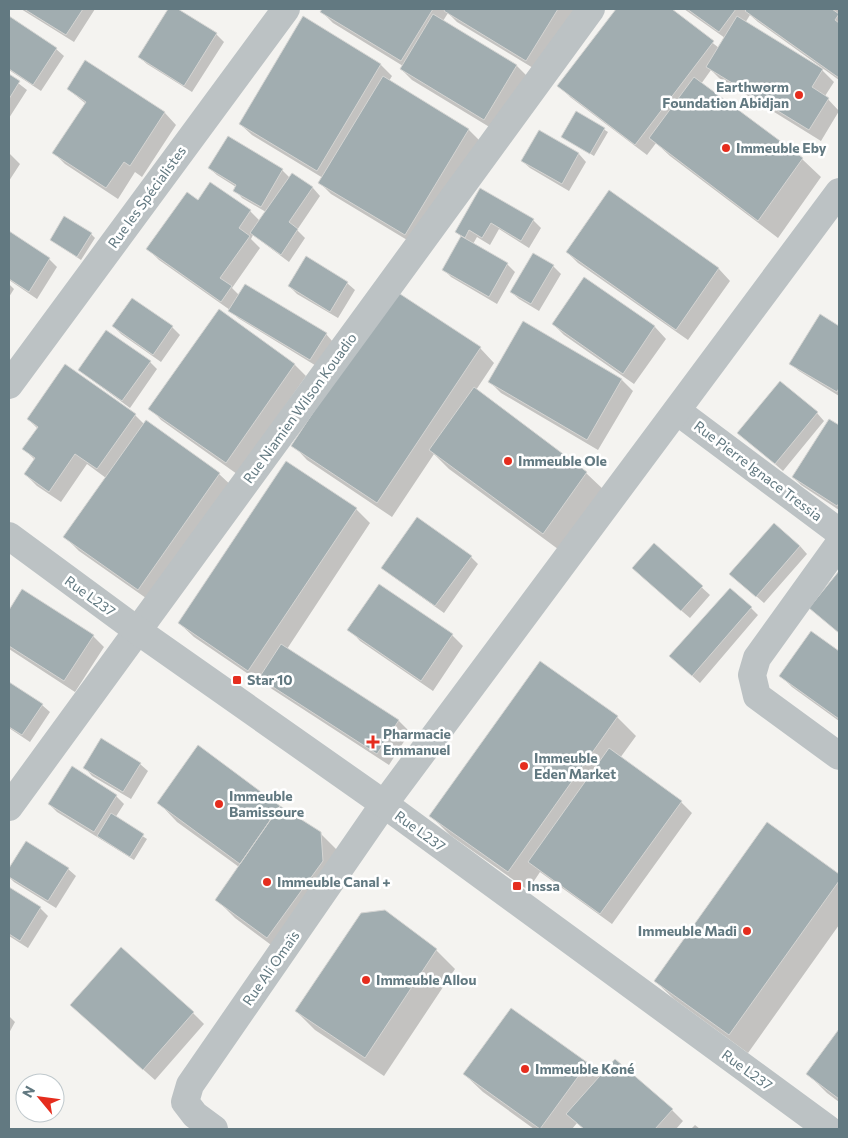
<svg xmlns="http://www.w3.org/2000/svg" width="848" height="1138" viewBox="0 0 848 1138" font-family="Commissioner,sans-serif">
<rect width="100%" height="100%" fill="#f4f3f0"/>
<path fill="#0003" d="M21 9H95L74 42Z
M169 9H176L216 34 224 42 192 92 147 64 139 57Z
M324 9H575L538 71 457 22 448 13 443 21 517 66 528 77 496 131 412 80 401 69 403 66 333 23 322 12Z
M617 9H670L719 48 725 38 684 9H839V80L758 22 750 15 745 23 822 70 834 82 825 96 839 111 821 141 719 78 711 70 701 84 802 159 821 177 778 238 670 156 656 143 647 155 570 97 559 85Z
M9 17 56 49 64 56 41 91 9 70Z
M304 18 381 65 392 76 389 81 469 130 480 141 417 246 331 194 320 183 323 178 252 135 240 124Z
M86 62 165 113 176 125 142 177 135 172 118 199 65 164 54 153 86 104 68 89Z
M9 76 27 90 9 118Z
M577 113 608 132 594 156 563 137Z
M539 131 579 154 586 162 569 191 530 168 522 161Z
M228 137 282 170 290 178 292 174 313 188 320 196 297 230 305 238 289 262 253 235 251 239 260 248 232 288 239 295 326 334 333 342 318 367 238 318 230 310 159 260 148 249 198 201 211 183 250 211 260 221 266 212 242 198 235 190 236 187 217 175 209 168Z
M9 153 20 164 9 181Z
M481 190 533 220 541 228 529 248 499 229 490 245 477 237 473 244 507 264 515 272 497 304 451 277 443 269 462 237 456 232Z
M609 192 719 269 730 281 688 340 578 263 567 252Z
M9 233 49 259 57 267 37 299 9 280Z
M91 234 95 238 81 260 51 240Z
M553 266 561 274 539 311 519 299 511 292Z
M584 278 655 327 666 339 634 384 564 335 553 324Z
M347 283 355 290 338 318 297 294 289 286Z
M9 284 14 289 9 297Z
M132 299 172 327 180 335 161 362 121 334 113 326Z
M219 311 295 365 306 376 237 474 161 420 150 408Z
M820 316 839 327V396L799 371 791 364Z
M480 348 494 363 476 390 586 473 605 491 562 552 449 469 434 454 392 517 307 460 293 445Z
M150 362 157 369 130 408 88 377 80 370Z
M622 380 633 391 598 450 501 393 490 382Z
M817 413 824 421 783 471 739 433Z
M135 415 144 424 219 474 234 488 153 603 79 551 65 537 106 478 87 464 61 502 37 486 25 474 35 460 24 449 38 429 28 419Z
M830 421 839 427V510L801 485 793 477Z
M356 509 370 523 287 649 399 721 410 732 389 765 272 689 265 682 263 684 194 637 179 623Z
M654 544 710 595 690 618 641 576Z
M800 546 807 554 764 603 739 581Z
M471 557 478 564 444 613 391 575 383 568Z
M839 573V633L811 608Z
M23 591 93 636 104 647 75 692 9 649V613Z
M751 608 758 615 700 683 679 664Z
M349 629 452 635 463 646 433 691 360 641Z
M811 632 839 652V721L792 687 780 675Z
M9 683 42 705 50 712 30 742 9 728Z
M617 717 636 736 620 758 681 802 692 813 612 924 540 872 528 890 450 835 431 816Z
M140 764 148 771 131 799 92 776 85 768Z
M72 768 116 796 124 804 115 818 147 839 134 860 57 812 49 804Z
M159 803 280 807 320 833 339 852 286 956 235 918 216 899 239 867 177 822Z
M767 824 839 875V925L748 1053 674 999 655 981Z
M26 843 68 869 76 876 56 908 14 882 9 877V870Z
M9 888 40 908 48 916 28 948 9 936Z
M385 911 436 950 455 969 384 1076 315 1030 296 1011Z
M512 1010 587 1064 600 1077 672 1110 683 1121 676 1129H584L577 1123 572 1129H534L483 1092 464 1074Z
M193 1013 204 1024 155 1080 83 1016Z
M9 1016 15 1022 9 1033Z
M839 1031V1102L827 1093 808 1074Z
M695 1125 700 1129H691Z"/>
<path fill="#a1adb0" stroke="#d5d5d3" d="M24 9H83L66 35Z
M168 9H178L217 33 184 86 138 57Z
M322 9H433L401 61 320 12Z
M445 9H558L526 61 444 11Z
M616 9H672L714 41 635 145 557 86Z
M687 9H736L719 32Z
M747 9H832L839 14 835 20 839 23V78L745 11Z
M433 14 517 65 484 120 400 69Z
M9 16 57 48 33 85 9 69Z
M303 16 381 64 317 171 239 124Z
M737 16 823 69 812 87 829 98 809 130 706 67Z
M85 60 165 112 130 166 124 162 106 188 52 153 86 102 67 89Z
M9 74 20 81 9 99Z
M383 76 469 129 405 235 318 183Z
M694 77 803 158 758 221 649 138Z
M576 111 605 128 590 154 561 137Z
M539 130 579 153 562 184 521 161Z
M228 136 283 169 261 207 233 191 236 185 208 168Z
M292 173 313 187 289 222 298 229 281 255 250 233Z
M210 182 251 210 239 228 250 236 220 278 232 286 221 302 146 249 187 192 198 200Z
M480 188 534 219 521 241 491 223 482 238 469 230 465 238 455 232Z
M609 190 719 268 676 330 566 252Z
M64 216 92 233 77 257 50 240Z
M9 231 50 258 29 292 9 279Z
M461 236 508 263 489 297 442 270Z
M533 253 554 265 531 304 510 292Z
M306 256 348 282 330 312 288 286Z
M584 277 655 326 623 374 552 324Z
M245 284 327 333 310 360 228 311Z
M394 290 481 347 377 503 291 446Z
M132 298 173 326 153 355 112 326Z
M219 309 295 364 226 463 148 409Z
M820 314 839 326V388L837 392 789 364Z
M523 321 622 379 587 440 488 382Z
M106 330 151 361 122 401 78 370Z
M65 364 136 414 97 469 75 454 49 492 24 474 35 458 22 449 38 427 27 419Z
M780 381 818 412 775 464 737 433Z
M474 387 587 472 543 534 429 450Z
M829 419 839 425V503L837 506 792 477Z
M146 420 220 473 138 590 63 537Z
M286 461 357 508 248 671 178 623Z
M417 517 472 556 435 606 381 568Z
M774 523 800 546 756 597 729 574Z
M654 543 703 586 681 611 632 568Z
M839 571V633L809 608Z
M379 584 453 634 421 681 347 630Z
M730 588 752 607 692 676 669 656Z
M22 589 94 635 64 681 9 646V610Z
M811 631 839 651V719L779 676Z
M281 644 399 720 377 754 259 678Z
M540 661 618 716 508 872 429 816Z
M9 682 43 704 22 735 9 727Z
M101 738 141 763 123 792 83 768Z
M198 745 280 806 240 864 157 803Z
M609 748 682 801 600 914 528 862Z
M72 766 117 795 94 832 48 804Z
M280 806 321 832 323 861 267 938 215 900Z
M111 813 144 834 130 857 97 836Z
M767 822 839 874V881L729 1035 654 981Z
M26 841 69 868 48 901 9 877V868Z
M9 887 41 907 20 941 9 934Z
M385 910 437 949 365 1058 295 1011 361 913Z
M121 947 194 1012 143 1070 70 1005Z
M511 1008 588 1063 540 1129 463 1074Z
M839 1029V1099L806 1074Z
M615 1059 673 1109 655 1129H584L566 1114Z"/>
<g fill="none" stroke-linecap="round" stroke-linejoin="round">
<path stroke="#bcc2c4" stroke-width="28" d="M9 385 286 9
M677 411 839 532
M839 544 757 658 752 675 757 696 839 756
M9 807 591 9
M214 1129 195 1115 185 1102 190 1085 384 804"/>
<path stroke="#bcc2c4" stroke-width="28" d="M9 536 138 631 384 804 828 1129
M384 804 839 192"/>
</g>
<g fill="#e52d1e" stroke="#fff" stroke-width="2">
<circle cx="799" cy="95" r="5"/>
<circle cx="726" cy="148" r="5"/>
<circle cx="508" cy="461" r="5"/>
<rect x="232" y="675" width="10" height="10" rx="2.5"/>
<path d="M370.5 734.5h5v5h5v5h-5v5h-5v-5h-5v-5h5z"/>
<circle cx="524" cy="766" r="5"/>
<circle cx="219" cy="804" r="5"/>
<circle cx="267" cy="882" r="5"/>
<rect x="512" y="881" width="10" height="10" rx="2.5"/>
<circle cx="747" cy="931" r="5"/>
<circle cx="366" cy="980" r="5"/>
<circle cx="525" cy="1069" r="5"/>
</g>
<g text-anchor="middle" stroke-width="5" stroke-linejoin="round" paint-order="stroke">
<g font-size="14" font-weight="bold" fill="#627981" stroke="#fff" text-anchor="start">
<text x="789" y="92" text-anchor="end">Earthworm<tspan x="789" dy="16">Foundation Abidjan</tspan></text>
<text x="736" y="153">Immeuble Eby</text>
<text x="518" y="466">Immeuble Ole</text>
<text x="247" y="685">Star 10</text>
<text x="383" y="739">Pharmacie<tspan x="383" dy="16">Emmanuel</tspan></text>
<text x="534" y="763">Immeuble<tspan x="534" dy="16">Eden Market</tspan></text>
<text x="229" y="801">Immeuble<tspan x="229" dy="16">Bamissoure</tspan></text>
<text x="277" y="887">Immeuble Canal +</text>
<text x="527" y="891">Inssa</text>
<text x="737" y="936" text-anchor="end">Immeuble Madi</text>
<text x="376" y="985">Immeuble Allou</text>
<text x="535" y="1074">Immeuble Koné</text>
</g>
<g font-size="14" fill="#627981" stroke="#fff">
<text transform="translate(147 197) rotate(-54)" y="5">Rue les Spécialistes</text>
<text transform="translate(300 408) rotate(-54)" y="5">Rue Niamien Wilson Kouadio</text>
<text transform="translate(758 471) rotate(37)" y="5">Rue Pierre Ignace Tressia</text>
<text transform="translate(90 596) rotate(36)" y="5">Rue L237</text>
<text transform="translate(420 831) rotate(36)" y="5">Rue L237</text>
<text transform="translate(271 968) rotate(-55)" y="5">Rue Ali Omaïs</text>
<text transform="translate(747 1070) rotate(36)" y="5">Rue L237</text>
</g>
</g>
<rect width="848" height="1138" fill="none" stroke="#627981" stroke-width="20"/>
<g transform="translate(40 1098) rotate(299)"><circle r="24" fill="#ffffff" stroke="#c0c9cd"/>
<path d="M0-4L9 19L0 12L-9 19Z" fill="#e52d1e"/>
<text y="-8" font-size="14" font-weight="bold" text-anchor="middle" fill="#627981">N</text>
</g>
</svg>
